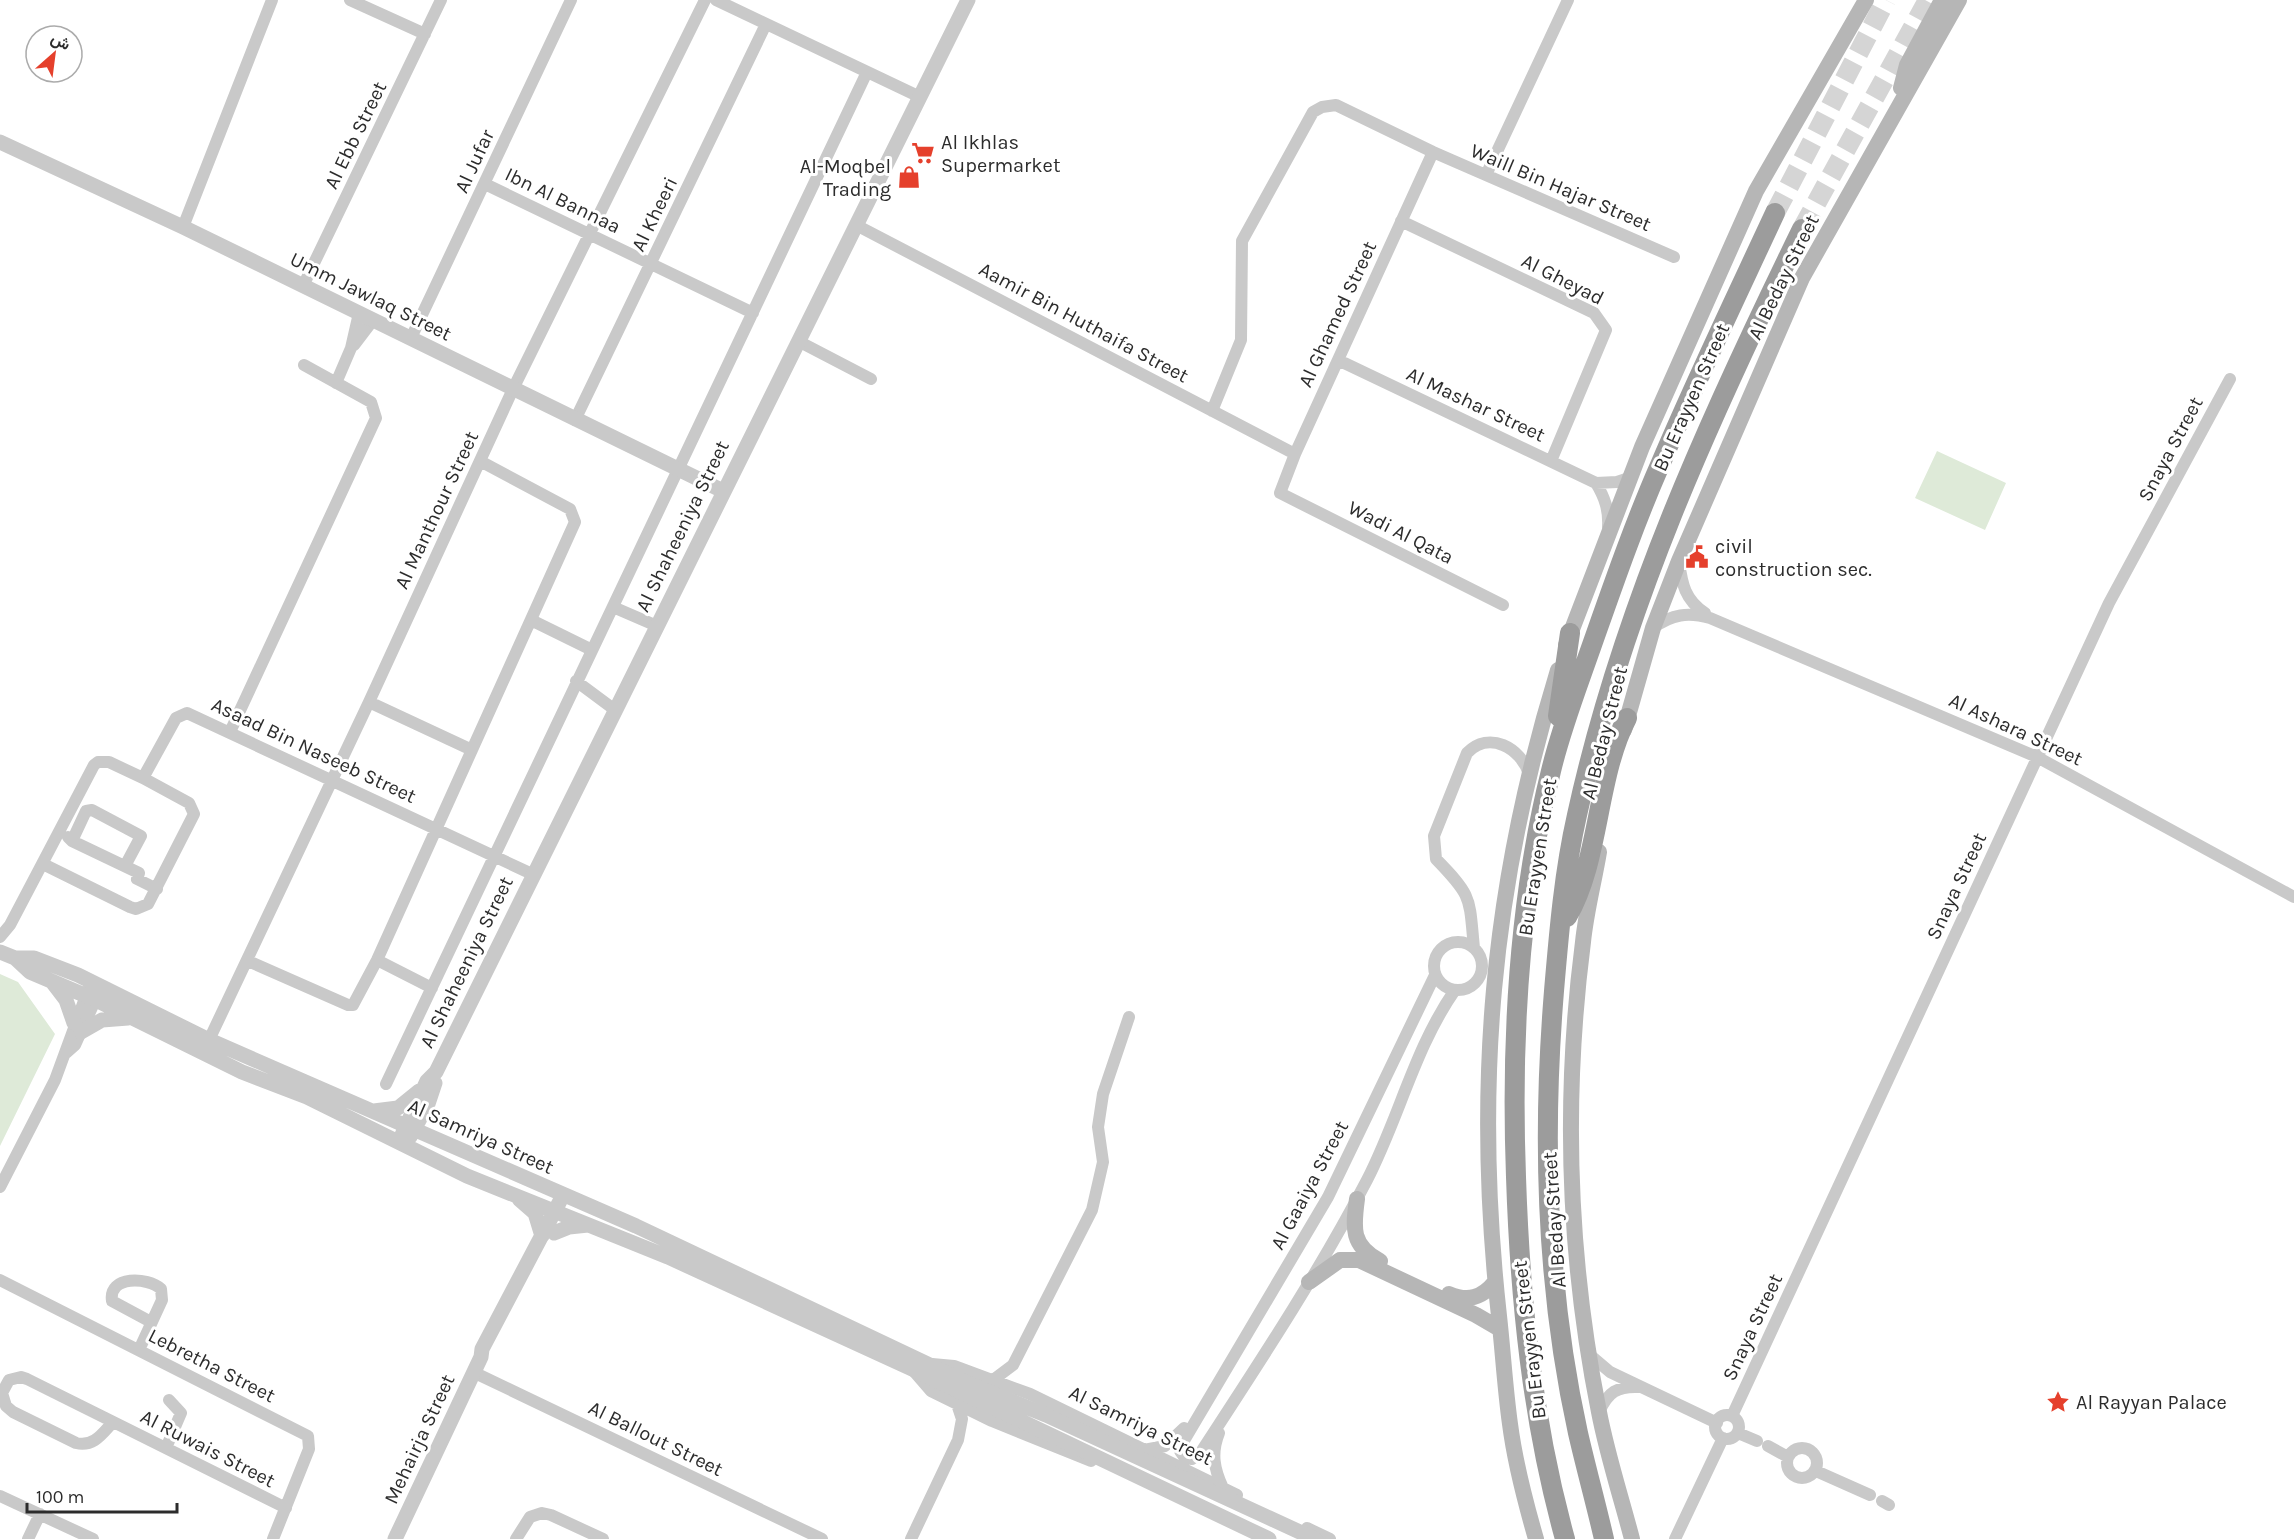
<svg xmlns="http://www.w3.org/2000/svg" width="2294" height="1539" viewBox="0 0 2294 1539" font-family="Karla,Vazirmatn,sans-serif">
<rect width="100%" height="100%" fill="#fff"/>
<path fill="#deead8" d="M1937 451 2006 483 1985 530 1915 498Z
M0 974 18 982 55 1034 0 1146Z"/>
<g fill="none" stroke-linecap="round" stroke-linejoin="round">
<path stroke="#d5d5d5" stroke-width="20" stroke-dasharray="20 10" stroke-linecap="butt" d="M1775 213 1886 0
M1802 229 1928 0"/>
<path stroke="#c9c9c9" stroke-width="12" d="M350 0 425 34
M716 0 920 97
M1433 152 1295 454 1280 493 1503 605
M1486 175 1568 0
M485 184 753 313
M1401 221 1594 313 1606 330 1551 461
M856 225 1295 454
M183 227 272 0
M303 286 441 0
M411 338 571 0
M798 341 871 379
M354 345 373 320
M1338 360 1596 483 1617 482 1629 478
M336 383 351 348 359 313
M1212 411 1241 340 1242 241 1313 112 1322 107 1336 105 1433 152 1674 257
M575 420 766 24
M1596 483C1605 498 1609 510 1608 527
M1679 562C1682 584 1685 600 1705 613
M613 607 657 626
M531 620 592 650
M1653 628C1672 614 1688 612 1710 618L2037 757 2294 897
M576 681 615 710
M369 702 472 750
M230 732 376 418 371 402 304 365
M68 837 72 841 139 873 137 879 157 889
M72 841 86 811 92 810 141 836 125 866
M43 864 130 907 136 909 148 904 194 814 189 803 143 778 176 718 187 713 532 874
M0 937 10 925 94 765 98 762H109L143 778
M1434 966a24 24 0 1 1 48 0a24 24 0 1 1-48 0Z
M1474 948C1469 897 1473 897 1436 859L1434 836 1467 753C1489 730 1521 748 1529 774
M377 960 432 988
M248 961 348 1005H353L377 960 575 522 570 509 480 461
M1435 975 1328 1197 1182 1444 1180 1451 1185 1458 1192 1459 1201 1452C1259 1363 1318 1274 1367 1180 1399 1118 1415 1047 1455 990
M209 1040 369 702 513 389 705 0
M66 1053 75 1045 99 992
M386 1084 867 72
M0 1187 55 1080 88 990
M0 1280 308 1436 309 1449 273 1539
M139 1350 162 1300 161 1289C148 1277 108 1275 112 1301L151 1322
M1590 1355 1610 1372 1717 1423
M932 1364 954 1366 1030 1394 1237 1495
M912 1369 931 1391 992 1421 1091 1461
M473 1372 822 1539
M993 1380 1013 1365 1092 1210 1103 1162 1098 1127 1103 1094 1129 1017
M1599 1412C1608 1392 1617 1386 1639 1387
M1715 1427a12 12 0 1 1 24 0a12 12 0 1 1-24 0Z
M1732 1416 2109 603 2230 379
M113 1422C102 1434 94 1447 76 1443L13 1412 6 1406 2 1393 9 1380 21 1377 27 1379 286 1508
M1219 1433C1211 1453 1214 1469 1223 1488
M1738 1433 1757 1441
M1768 1446 1788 1457
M1787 1463a15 15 0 1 1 30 0a15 15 0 1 1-30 0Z
M166 1448 181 1413 169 1400
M1144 1450 1165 1446 1184 1428
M1816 1471 1870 1495
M0 1496 93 1539
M1882 1501 1889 1505
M1307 1528 1330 1539
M28 1539 40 1514
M516 1539 530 1517 542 1513 551 1515 603 1539
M911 1539 958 1440 962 1419 957 1404
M1675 1539 1723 1438"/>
<path stroke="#c9c9c9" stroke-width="15" d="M0 142 183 227 723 491
M0 952 15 958 30 972 96 1000 242 1072 307 1097 467 1176 668 1257 912 1369 1269 1539
M15 958H34L78 975 209 1040 636 1226 972 1385 1046 1415 1315 1539
M53 983 66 1000 74 1023
M81 1032 102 1020 128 1018
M374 1111 398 1108 419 1091
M402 1135 427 1081 436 1072 968 0
M410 1137 428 1104 435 1083
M519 1199 535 1213 542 1236
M554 1233 569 1227 588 1225
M395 1539 481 1357 482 1349 560 1201"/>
<path stroke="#b6b6b6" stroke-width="16" d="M1901 88 1907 65 1942 0
M1566 645 1642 447 1756 191 1866 0
M1624 730 1653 628 1679 561 1802 278 1959 0
M1599 852C1594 882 1586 912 1583 942 1563 1098 1568 1257 1599 1412 1607 1454 1621 1497 1632 1539
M1357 1199C1353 1228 1351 1246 1380 1261
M1309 1282 1340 1260H1359L1476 1315 1500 1329
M1449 1294C1468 1302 1482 1298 1495 1282
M1536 1539C1525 1501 1515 1463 1510 1424 1505 1388 1503 1352 1499 1316 1474 1089 1491 888 1558 670"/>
<path stroke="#9c9c9c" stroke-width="20" d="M1558 716 1570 633
M1567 917C1600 861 1596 777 1627 718
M1565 1539C1532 1420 1520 1299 1516 1177 1511 1042 1518 903 1551 771 1560 733 1574 696 1587 659 1610 594 1632 529 1660 465 1696 380 1736 297 1775 213
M1604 1539C1596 1504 1586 1468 1578 1433 1546 1288 1542 1138 1554 991 1559 932 1564 872 1577 815 1622 609 1710 417 1802 229"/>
</g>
<defs>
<g id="supermarket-bare" transform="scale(1.8)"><path d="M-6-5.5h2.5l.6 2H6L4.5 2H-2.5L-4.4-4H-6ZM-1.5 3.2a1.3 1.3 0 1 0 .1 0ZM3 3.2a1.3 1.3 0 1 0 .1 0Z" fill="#e5402c" stroke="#fff" stroke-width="2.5" paint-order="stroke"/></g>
<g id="shop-bare" transform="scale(1.8)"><path d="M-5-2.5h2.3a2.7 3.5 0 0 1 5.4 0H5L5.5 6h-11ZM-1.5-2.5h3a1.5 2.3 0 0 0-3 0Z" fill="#e5402c" stroke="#fff" stroke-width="2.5" paint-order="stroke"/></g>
<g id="civic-bare" transform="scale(1.8)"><path d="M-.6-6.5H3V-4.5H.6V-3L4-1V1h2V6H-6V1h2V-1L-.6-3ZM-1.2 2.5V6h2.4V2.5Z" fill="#e5402c" stroke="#fff" stroke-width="2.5" paint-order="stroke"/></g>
<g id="sight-bare" transform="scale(1.8)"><path d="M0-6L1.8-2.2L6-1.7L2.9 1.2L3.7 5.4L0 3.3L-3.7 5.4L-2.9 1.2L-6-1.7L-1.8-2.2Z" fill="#e5402c" stroke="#fff" stroke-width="2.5" paint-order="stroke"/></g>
</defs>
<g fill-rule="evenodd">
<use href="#supermarket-bare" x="923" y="153"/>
<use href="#shop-bare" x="909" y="177"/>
<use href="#civic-bare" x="1697" y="557"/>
<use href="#sight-bare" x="2058" y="1402"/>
</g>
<g text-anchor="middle" stroke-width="6" stroke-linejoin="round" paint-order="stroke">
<g font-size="20" fill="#2c2c2c" stroke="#fff">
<text transform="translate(355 135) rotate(-64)" y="7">Al Ebb Street</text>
<text transform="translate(474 161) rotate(-65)" y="7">Al Jufar</text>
<text transform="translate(1561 187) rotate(23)" y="7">Waill Bin Hajar Street</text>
<text transform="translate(563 200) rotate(26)" y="7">Ibn Al Bannaa</text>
<text transform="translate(654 214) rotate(-64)" y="7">Al Kheeri</text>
<text transform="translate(1783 277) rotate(-64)" y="7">Al Beday Street</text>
<text transform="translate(1563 279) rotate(27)" y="7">Al Gheyad</text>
<text transform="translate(371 296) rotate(26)" y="7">Umm Jawlaq Street</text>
<text transform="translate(1337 314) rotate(-65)" y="7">Al Ghamed Street</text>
<text transform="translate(1084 322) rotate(28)" y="7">Aamir Bin Huthaifa Street</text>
<text transform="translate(1691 397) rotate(-66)" y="7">Bu Erayyen Street</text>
<text transform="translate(1476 404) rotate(25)" y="7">Al Mashar Street</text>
<text transform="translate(2170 449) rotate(-62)" y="7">Snaya Street</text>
<text transform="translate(436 510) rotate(-65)" y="7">Al Manthour Street</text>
<text transform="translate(682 526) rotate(-64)" y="7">Al Shaheeniya Street</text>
<text transform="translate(1401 532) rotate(27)" y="7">Wadi Al Qata</text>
<text transform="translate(2016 729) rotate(25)" y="7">Al Ashara Street</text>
<text transform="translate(1604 733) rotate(-76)" y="7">Al Beday Street</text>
<text transform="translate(314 750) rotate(25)" y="7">Asaad Bin Naseeb Street</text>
<text transform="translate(1537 857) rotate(-81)" y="7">Bu Erayyen Street</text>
<text transform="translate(1956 886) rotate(-65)" y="7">Snaya Street</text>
<text transform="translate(466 962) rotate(-64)" y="7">Al Shaheeniya Street</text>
<text transform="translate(481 1136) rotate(24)" y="7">Al Samriya Street</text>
<text transform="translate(1309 1185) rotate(-62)" y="7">Al Gaaiya Street</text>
<text transform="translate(1554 1220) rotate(-94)" y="7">Al Beday Street</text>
<text transform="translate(1752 1327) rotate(-65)" y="7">Snaya Street</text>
<text transform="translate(1529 1340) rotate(-97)" y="7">Bu Erayyen Street</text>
<text transform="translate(212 1365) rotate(27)" y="7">Lebretha Street</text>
<text transform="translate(1141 1425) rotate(26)" y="7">Al Samriya Street</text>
<text transform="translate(656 1438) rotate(26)" y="7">Al Ballout Street</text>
<text transform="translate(419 1439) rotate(-65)" y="7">Mehairja Street</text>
<text transform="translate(208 1448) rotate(27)" y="7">Al Ruwais Street</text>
</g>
<g font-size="20" fill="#2c2c2c" stroke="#fff" text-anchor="start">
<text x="941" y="149">Al Ikhlas<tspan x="941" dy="23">Supermarket</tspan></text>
<text x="891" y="173" text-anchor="end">Al-Moqbel<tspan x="891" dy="23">Trading</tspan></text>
<text x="1715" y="553">civil<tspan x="1715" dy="23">construction sec.</tspan></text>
<text x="2076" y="1409">Al Rayyan Palace</text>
</g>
</g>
<g transform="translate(54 54) rotate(28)"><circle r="28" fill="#ffffff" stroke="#ababab" stroke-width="1.5"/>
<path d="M0-4.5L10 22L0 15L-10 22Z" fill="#e5402c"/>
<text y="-9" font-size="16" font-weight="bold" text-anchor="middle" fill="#2c2c2c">ش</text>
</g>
<path d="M27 1503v9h150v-9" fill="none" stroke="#2c2c2c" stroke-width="3"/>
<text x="36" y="1503" font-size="18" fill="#2c2c2c" stroke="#ffffff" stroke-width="4.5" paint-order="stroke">100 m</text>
</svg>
